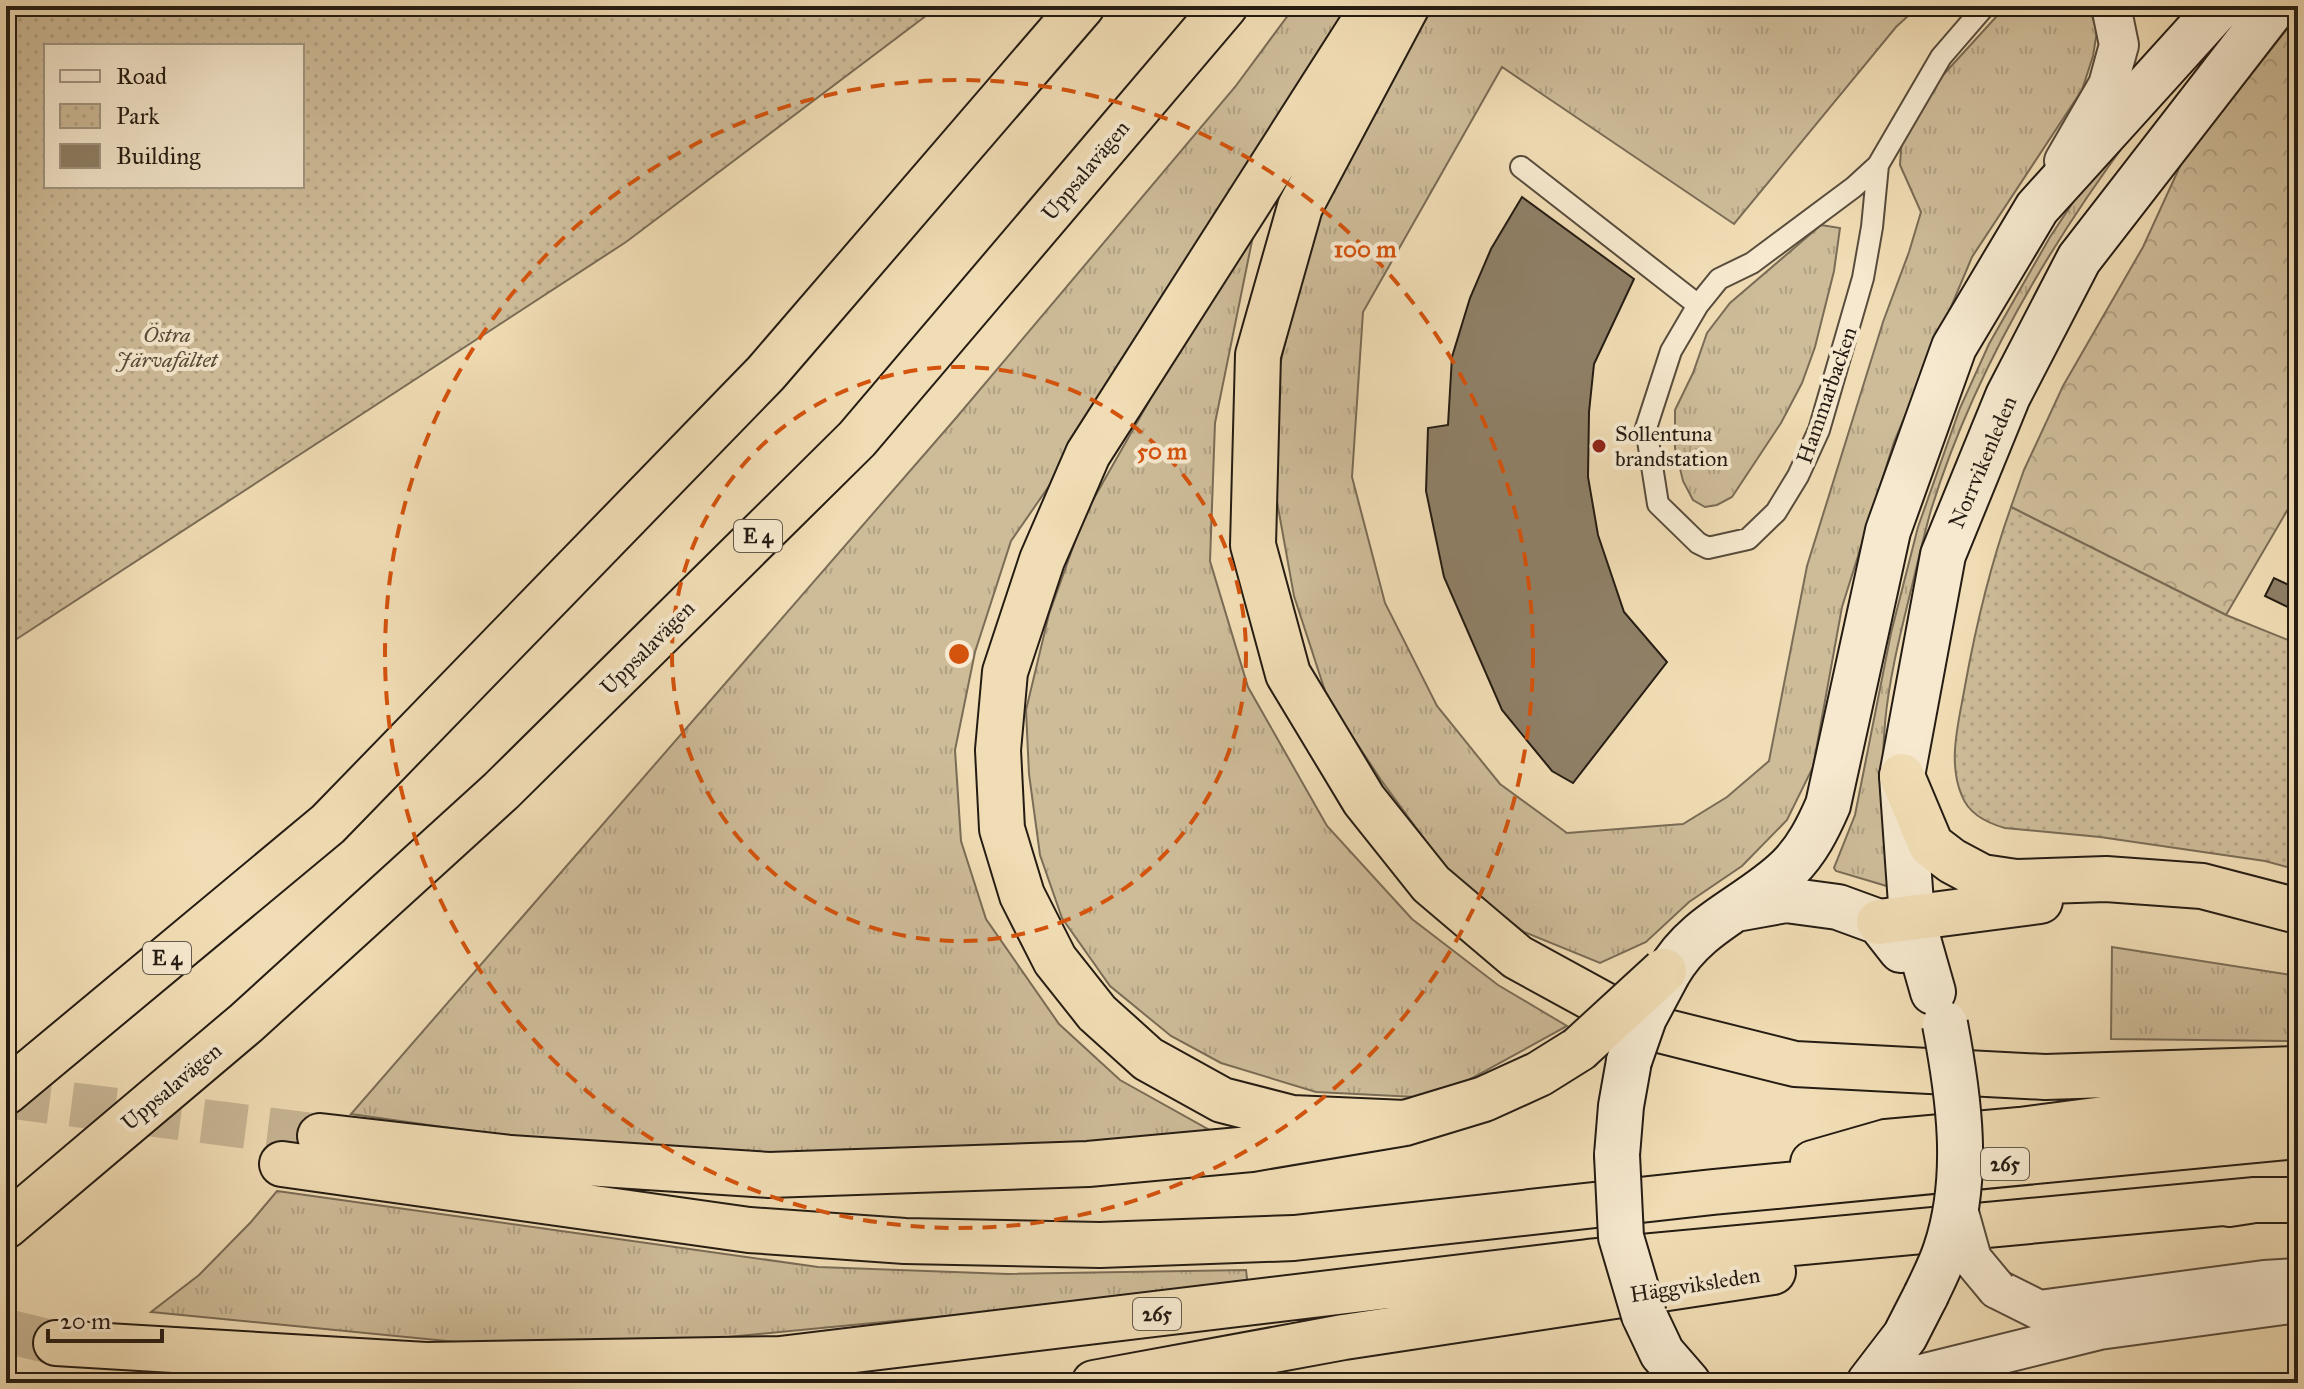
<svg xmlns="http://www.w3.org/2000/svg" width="2304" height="1389" viewBox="0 0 2304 1389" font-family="'IM FELL Great Primer',serif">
<defs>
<pattern id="grass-tufts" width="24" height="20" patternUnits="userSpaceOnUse" patternTransform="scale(2)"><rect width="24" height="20" fill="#cebc99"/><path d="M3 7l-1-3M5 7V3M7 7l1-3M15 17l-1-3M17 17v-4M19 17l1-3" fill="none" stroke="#b1a183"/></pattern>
<pattern id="forest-crowns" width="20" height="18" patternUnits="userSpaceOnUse" patternTransform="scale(2)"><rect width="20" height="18" fill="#cebc99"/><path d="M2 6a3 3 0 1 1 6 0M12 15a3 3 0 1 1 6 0" fill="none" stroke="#b1a183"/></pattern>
<pattern id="park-dots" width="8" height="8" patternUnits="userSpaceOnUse" patternTransform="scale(2)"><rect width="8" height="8" fill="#cebc99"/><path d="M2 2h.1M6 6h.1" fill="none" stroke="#b1a183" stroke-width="1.8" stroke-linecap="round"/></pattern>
</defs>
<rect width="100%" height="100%" fill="#f1ddb5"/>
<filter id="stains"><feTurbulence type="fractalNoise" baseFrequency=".0025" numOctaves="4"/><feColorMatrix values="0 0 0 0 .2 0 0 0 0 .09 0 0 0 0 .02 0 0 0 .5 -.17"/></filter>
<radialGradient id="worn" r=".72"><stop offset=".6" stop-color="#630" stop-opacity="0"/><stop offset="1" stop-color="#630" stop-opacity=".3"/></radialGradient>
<path fill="url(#grass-tufts)" stroke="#7a6c56" stroke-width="2" d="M1295 6H1365L1237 214 1011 541 975 652 955 750 961 841 986 919 1059 1024 1120 1080 1222 1137 749 1157 534 1140 351 1114 956 418 1235 87Z
M1429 6H1919L1896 27 1734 224 1502 67 1363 312 1352 477 1385 603 1437 706 1500 784 1567 833 1683 824 1727 797 1769 761 1807 566 1883 322 1909 252 1921 212 1900 165 1903 119 2006 6H2086L2090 10 2097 31 2093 56 2082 90 1972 257 1894 442 1842 607 1813 767 1787 820 1742 866 1689 902 1646 942 1600 963 1524 932 1450 874 1381 780 1328 700 1294 596 1276 496V383L1307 246 1356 127Z
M2130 137C2046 250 1973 374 1931 510 1924 535 1918 561 1912 586 1901 631 1889 678 1885 723 1880 778 1885 832 1890 887L1836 871 1834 868 1855 815 1891 633 1918 527 1960 408 1989 344 2050 237 2097 166Z
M1821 225 1840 228 1834 271 1815 347 1802 383 1781 423 1732 497 1717 505 1705 507 1693 500 1683 481 1675 448V410L1693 373 1707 333 1730 303Z
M1253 236 1215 423 1210 561 1248 687 1327 826 1412 919 1498 985 1567 1026 1436 1098 1316 1092 1221 1063 1171 1036 1110 986 1062 918 1040 855 1029 774 1026 710 1049 614 1085 514 1160 382Z
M2112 947 2298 976V1041L2111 1039Z
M277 1191 818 1267 1008 1274 1246 1270 1248 1287 728 1337 529 1349 151 1312 199 1275 251 1222Z"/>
<path fill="url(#forest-crowns)" stroke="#7a6c56" stroke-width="2" d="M2298 15V492L2226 615 2011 507 2024 470 2063 386 2143 247 2181 164Z"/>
<path fill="url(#park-dots)" stroke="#7a6c56" stroke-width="2" fill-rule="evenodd" d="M6 6H939L626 242 6 646ZM46 46H302V186H46Z
M2011 507 2226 615 2298 644V870L2265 861 2100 837 2005 828C1987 823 1969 814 1962 796 1947 762 1959 721 1965 686 1976 625 1990 566 2011 507Z"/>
<path fill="#8f8067" stroke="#251c13" stroke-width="2" d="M1522 197 1634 279 1594 364 1589 412 1588 477 1598 535 1624 612 1667 662 1573 783 1552 771 1502 710 1444 577 1426 491 1428 428 1448 425 1452 357 1470 298 1491 249Z
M2296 577 2298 578 2296 611 2265 596 2274 578 2291 586Z"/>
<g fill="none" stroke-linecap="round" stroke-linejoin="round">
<path stroke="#c8b695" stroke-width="44" stroke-dasharray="44 22" stroke-linecap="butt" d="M6 1096 320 1136
M6 1331 56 1343"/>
<g stroke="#584c3c" stroke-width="24">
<path id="lane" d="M1878 165 1872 227 1863 278 1819 430 1798 476 1776 512 1748 539 1708 548 1698 543 1658 504 1646 428 1671 351 1698 305 1719 279 1752 263 1854 187 1878 165 1941 57 1985 6
M1521 167 1698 305"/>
</g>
<g stroke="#584c3c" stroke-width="42">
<path id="street" d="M2064 161 2108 85 2119 45 2111 6
M1997 1289 2039 1310 2264 1280 2298 1278
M1885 1383 2099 1330 2298 1303"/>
</g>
<g stroke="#251c13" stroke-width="48">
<path id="secondary" d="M1736 909 1786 900 1838 907 1879 922 1901 950
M1668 973C1697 922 1749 907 1789 868 1807 850 1818 828 1828 805L1888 531 1954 347 2037 208 2220 6
M1933 992 1912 918 1902 776 1943 555 2008 396 2079 259 2275 6
M1617 1155 1621 1106 1629 1061
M1644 1315 1662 1353 1688 1383
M1869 1383 1905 1336 1926 1295"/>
</g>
<g stroke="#251c13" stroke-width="48">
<path id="highway" d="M1374 6 1088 454 1042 560 1005 672 998 750 1002 829 1022 895 1055 960 1097 1013 1148 1059 1222 1100 1292 1118 1405 1123
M1407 6 1300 207 1258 355 1253 545 1288 674 1364 800 1431 884 1517 957 1643 1026 1795 1064 2045 1077 2298 1069
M1902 776 1931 845 1952 861 1982 877 2016 882 2106 879 2202 886 2298 911
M1879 922 2040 901
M6 1092 328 824 766 373 1082 6
M320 1136 510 1158 769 1175 1088 1164 1251 1149 1405 1123 1484 1099 1539 1074 1579 1049
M1813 1163 1886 1142 2020 1130 2119 1117 2298 1107
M282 1164 749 1230 905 1241 1100 1245 1294 1238 1713 1192 2298 1136
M2229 1204 2255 1200H2298
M6 1226 246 1023 501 791 857 439 1225 6
M56 1343 426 1365 780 1359 1588 1262 2255 1200
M1094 1383 1344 1337 1773 1272"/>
</g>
<use href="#lane" stroke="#f6e9cf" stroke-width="20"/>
<use href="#street" stroke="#f6e9cf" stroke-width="38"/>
<use href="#secondary" stroke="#f6e9cf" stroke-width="44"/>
<use href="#highway" stroke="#f1ddb5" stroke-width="44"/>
<g stroke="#584c3c" stroke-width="42" stroke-linecap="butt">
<path id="street-bridge" d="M1956 1202 1972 1259 1997 1289"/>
</g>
<g stroke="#251c13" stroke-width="48" stroke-linecap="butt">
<path id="secondary-bridge" d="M1629 1061 1644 1018 1668 973
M1617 1155 1621 1237 1644 1315
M1926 1295C1933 1280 1941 1265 1946 1249 1970 1177 1959 1097 1945 1024"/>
</g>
<g stroke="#251c13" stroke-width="48" stroke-linecap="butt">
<path id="highway-bridge" d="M1579 1049 1664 971"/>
</g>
<use href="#street-bridge" stroke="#f6e9cf" stroke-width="38"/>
<use href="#secondary-bridge" stroke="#f6e9cf" stroke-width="44"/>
<use href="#highway-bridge" stroke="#f1ddb5" stroke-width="44"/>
</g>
<g fill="none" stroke="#d4530d" stroke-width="4" stroke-dasharray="14 10">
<circle cx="959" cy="654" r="287"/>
<circle cx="959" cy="654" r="574"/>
</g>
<circle fill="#8f2418" stroke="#f6e9cf" stroke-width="3" cx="1599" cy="446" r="8"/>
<g text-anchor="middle" stroke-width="8" stroke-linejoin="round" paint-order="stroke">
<g fill="#f6e9cf" stroke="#645a4b" stroke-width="2">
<rect x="734" y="520" width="48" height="32" rx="6"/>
<rect x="143" y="942" width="48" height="32" rx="6"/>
<rect x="1981" y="1148" width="48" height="32" rx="6"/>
<rect x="1133" y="1298" width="48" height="32" rx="6"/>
</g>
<g font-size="20" font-weight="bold" fill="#251c13">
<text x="758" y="543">E 4</text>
<text x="167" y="965">E 4</text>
<text x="2005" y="1171">265</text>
<text x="1157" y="1321">265</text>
</g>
<g font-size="22" fill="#251c13" stroke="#f6e9cf">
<text transform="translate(1085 170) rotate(-50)" y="8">Uppsalavägen</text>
<text transform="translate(1826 395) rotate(-71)" y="8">Hammarbacken</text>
<text transform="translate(1982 462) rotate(-67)" y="8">Norrvikenleden</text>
<text transform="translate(647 647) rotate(-45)" y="8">Uppsalavägen</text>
<text transform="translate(171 1086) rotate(-40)" y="8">Uppsalavägen</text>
<text transform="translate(1695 1284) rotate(-9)" y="8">Häggviksleden</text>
</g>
<g font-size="22" font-style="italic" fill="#584c3b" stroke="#f6e9cf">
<text x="167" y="342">Östra<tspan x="167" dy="25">Järvafältet</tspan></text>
</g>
<g font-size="22" fill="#251c13" stroke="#f6e9cf" text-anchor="start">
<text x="1615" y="441">Sollentuna<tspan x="1615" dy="25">brandstation</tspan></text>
</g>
</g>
<circle cx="959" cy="654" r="12" fill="#d4530d" stroke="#f6e9cf" stroke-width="4"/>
<g font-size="24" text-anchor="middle" font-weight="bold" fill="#d4530d" stroke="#f6e9cf" stroke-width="8" stroke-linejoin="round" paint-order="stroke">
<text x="1365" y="257">100 m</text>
<text x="1162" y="459">50 m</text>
</g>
<rect width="2304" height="1389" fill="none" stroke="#f1ddb5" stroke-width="32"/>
<rect x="8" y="8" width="2288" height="1373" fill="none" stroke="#251c13" stroke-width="4"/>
<rect x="16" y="16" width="2272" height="1357" fill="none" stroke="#251c13" stroke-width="2"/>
<rect x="44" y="44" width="260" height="144" fill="#f6e9cf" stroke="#a29784" stroke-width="2"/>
<rect x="60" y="70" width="40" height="12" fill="#f6e9cf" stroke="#a29784" stroke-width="2"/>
<text x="116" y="84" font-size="24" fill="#251c13">Road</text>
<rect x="60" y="104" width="40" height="24" fill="url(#park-dots)" stroke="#a29784" stroke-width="2"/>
<text x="116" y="124" font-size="24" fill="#251c13">Park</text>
<rect x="60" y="144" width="40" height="24" fill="#8f8067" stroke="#a29784" stroke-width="2"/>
<text x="116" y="164" font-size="24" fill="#251c13">Building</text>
<path d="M48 1329v12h114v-12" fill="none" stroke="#251c13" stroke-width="4"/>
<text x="60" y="1329" font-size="24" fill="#251c13" stroke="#f6e9cf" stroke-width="6" paint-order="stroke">20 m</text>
<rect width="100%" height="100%" filter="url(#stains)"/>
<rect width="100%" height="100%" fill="url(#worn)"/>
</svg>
